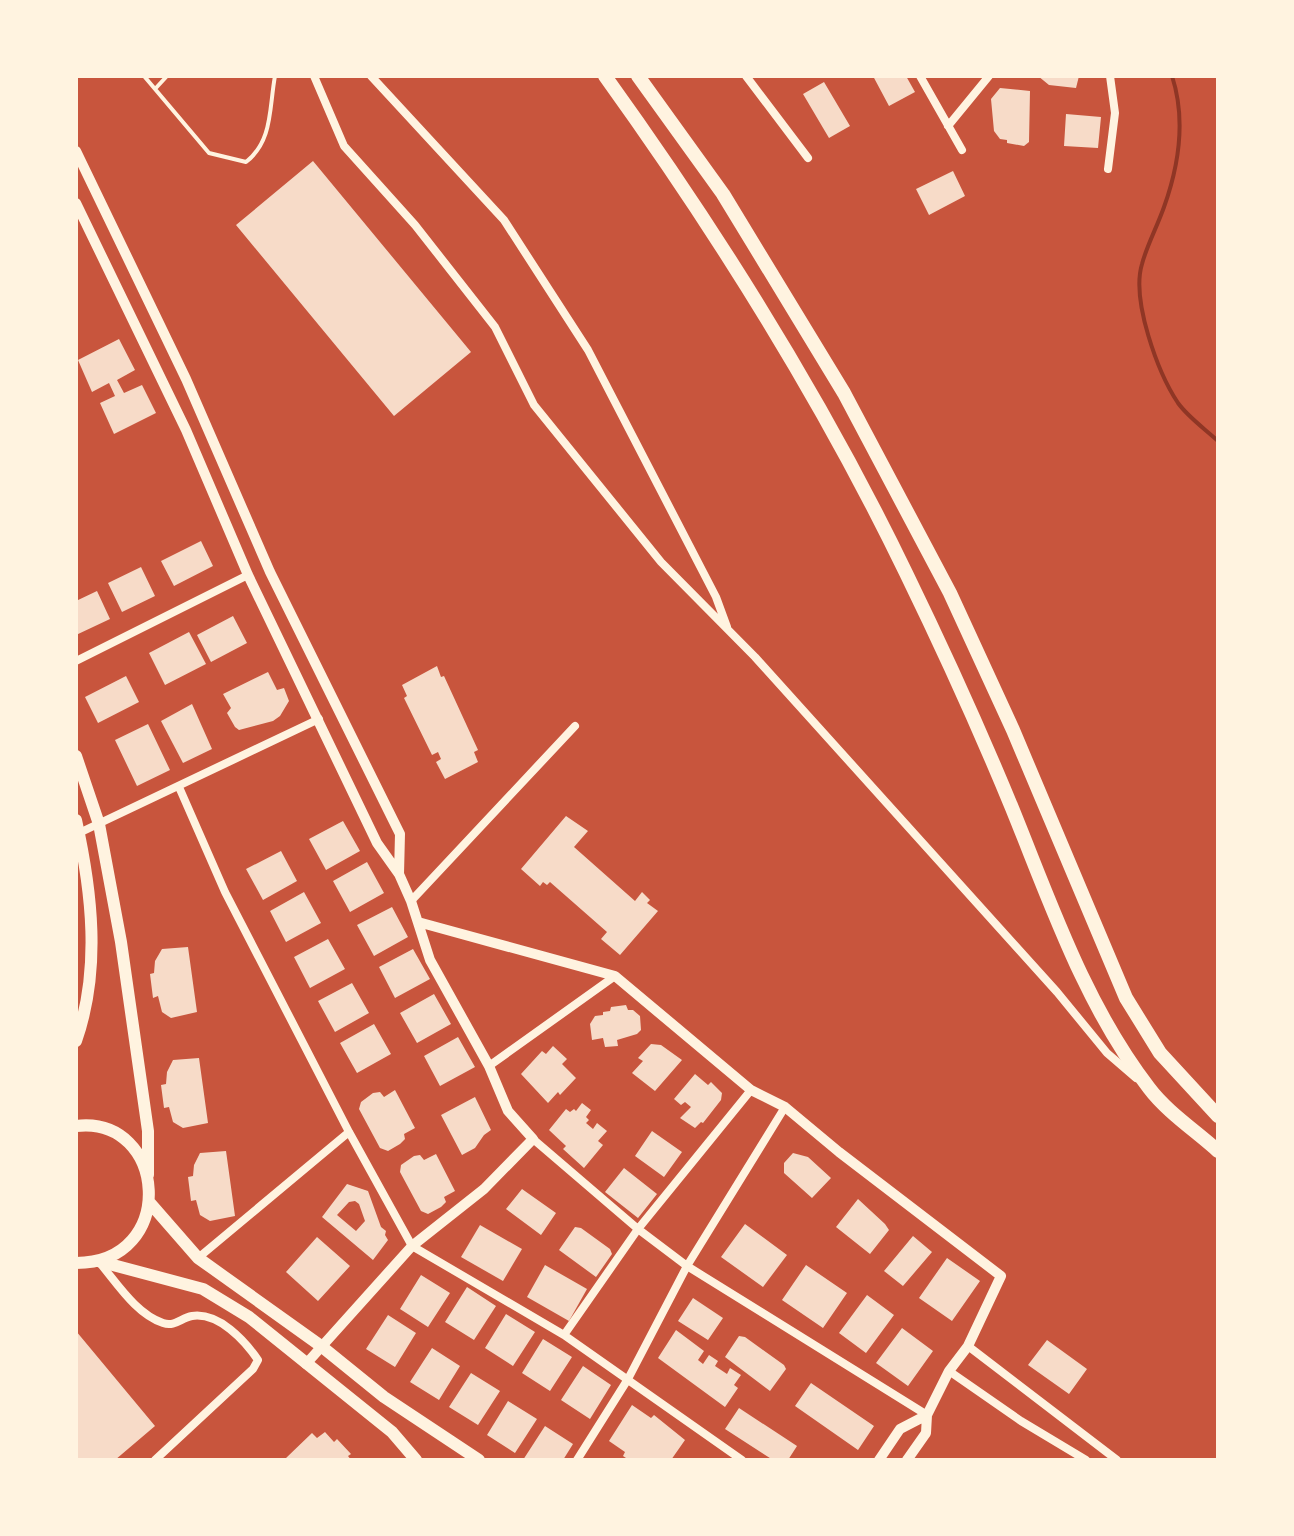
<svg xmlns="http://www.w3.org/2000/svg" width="1294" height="1536" viewBox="0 0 1294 1536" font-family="Karla,sans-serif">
<rect width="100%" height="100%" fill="#c8553d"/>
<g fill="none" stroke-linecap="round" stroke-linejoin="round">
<path stroke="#8f3625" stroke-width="4" d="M1172 76C1186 119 1179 165 1164 207 1157 227 1147 245 1142 264 1131 300 1158 373 1178 403 1188 417 1205 429 1218 441"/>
</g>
<path fill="#f7dbc8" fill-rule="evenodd" d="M873 76H906L915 92 889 106Z
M1038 76H1079L1076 88 1049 85Z
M824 82 850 126 829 138 803 94Z
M1000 88 1030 91 1029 142 1024 146 1007 143V140L1000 139 994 131 991 99Z
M1066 114 1101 117 1098 148 1064 146Z
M313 161 471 352 394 416 236 225Z
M953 171 965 196 929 215 916 189Z
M119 339 135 370 117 380 124 393 142 385 156 413 114 434 100 403 115 396 109 383 92 392 78 360Z
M201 541 213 566 174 586 161 561Z
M141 567 155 596 122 612 108 583Z
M97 591 110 619 76 635V601Z
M233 616 247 643 211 662 197 635Z
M189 632 206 664 165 685 149 653Z
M437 666 441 677 444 676 478 750 474 752 478 762 445 779 436 762 441 759 438 752 432 755 404 698 407 696 402 685Z
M268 672 277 690 284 688 289 701 280 716 273 721 239 730 235 727 227 713 231 708 223 694Z
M126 676 139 702 98 723 85 697Z
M192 704 212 749 183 763 161 721Z
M148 724 170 770 137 786 115 740Z
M566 816 588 831 574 847 635 901 642 892 650 900 647 903 658 911 620 955 601 939 607 932 550 882 547 885 543 882 540 886 521 869Z
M343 821 360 851 326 870 309 839Z
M281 851 297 881 263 900 246 869Z
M367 862 384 893 350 912 333 881Z
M304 892 321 923 286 942 270 911Z
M392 907 408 937 374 956 357 925Z
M328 939 345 969 310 988 294 957Z
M188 947 197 1012 171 1018 162 1012 158 996 153 998 150 974 154 973 155 961 162 949Z
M413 949 430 979 395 998 379 967Z
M352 983 369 1013 335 1032 318 1001Z
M434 994 451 1024 417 1043 400 1013Z
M626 1005 628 1010H633L640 1016 641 1030 637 1034 617 1040 618 1046 605 1047 603 1038 592 1040 590 1024 595 1016 603 1015V1012L610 1011 611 1007Z
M374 1024 391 1054 357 1073 340 1043Z
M458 1037 475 1067 440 1086 424 1056Z
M651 1044 661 1045 682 1060 655 1091 632 1073 643 1061 638 1058Z
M553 1046 567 1059 562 1064 576 1078 560 1095 558 1092 548 1103 521 1074 542 1051 546 1054Z
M199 1058 208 1123 183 1128 173 1122 169 1107 164 1108 161 1085 166 1084 167 1072 173 1060Z
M695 1074 708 1085 711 1082 722 1093 721 1100 703 1123 701 1122 695 1128 680 1118 691 1107 685 1102 681 1105 674 1099Z
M395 1090 415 1128 404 1134 405 1139 400 1144 388 1151 380 1148 359 1109 361 1102 373 1093 380 1092 384 1097Z
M475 1097 491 1130 484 1135 475 1148 462 1155 441 1115Z
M582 1103 591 1110 586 1117 589 1120 586 1123 593 1129 597 1123 607 1131 598 1141 603 1145 584 1168 563 1149 566 1146 549 1130 566 1109 570 1112 574 1109 576 1111Z
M652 1131 682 1152 664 1177 635 1156Z
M226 1151 235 1216 210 1221 200 1215 196 1200 191 1201 188 1177 193 1176 194 1165 200 1153Z
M793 1153 808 1157 831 1178 812 1198 784 1173V1163Z
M436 1154 455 1191 444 1197 446 1202 441 1207 428 1214 421 1211 400 1172 401 1165 414 1156 420 1155 424 1160Z
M624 1168 657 1194 638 1218 605 1192Z
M347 1184 368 1191 381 1227 386 1231 385 1235 388 1240 373 1260 322 1217ZM355 1201 359 1204 365 1221 356 1231 337 1215 349 1202Z
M522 1189 556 1213 541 1235 506 1209Z
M858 1199 885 1224 889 1230 870 1254 836 1227Z
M745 1224 787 1255 763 1287 721 1257Z
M480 1225 522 1249 503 1281 461 1257Z
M575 1227 581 1228 610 1249 612 1254 596 1277 559 1250Z
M913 1236 932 1252 903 1286 884 1271Z
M317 1237 350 1266 318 1301 286 1272Z
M947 1258 980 1281 952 1321 919 1298Z
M545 1265 587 1289 569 1321 527 1297Z
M806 1265 847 1293 823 1328 782 1300Z
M421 1275 450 1293 428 1327 400 1309Z
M467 1287 496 1306 474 1340 445 1322Z
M867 1295 894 1315 866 1353 839 1333Z
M693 1298 723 1318 708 1340 678 1321Z
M506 1314 535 1332 513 1366 485 1348Z
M388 1315 416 1333 395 1367 366 1349Z
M902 1328 933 1351 908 1386 876 1363Z
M676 1330 704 1351 698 1360 703 1364 709 1355 718 1361 715 1366 727 1374 730 1368 741 1375 734 1385 738 1388 725 1407 658 1358Z
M76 1331 155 1426 115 1460H76Z
M739 1336 745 1337 784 1365 786 1369 770 1391 725 1357Z
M543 1339 572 1357 550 1391 522 1373Z
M1047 1340 1087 1369 1069 1394 1028 1365Z
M432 1348 460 1366 439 1400 410 1382Z
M583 1366 611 1385 590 1419 561 1400Z
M471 1373 500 1391 478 1425 449 1407Z
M811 1383 874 1426 858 1450 795 1406Z
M508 1401 537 1419 515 1453 487 1435Z
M632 1405 651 1418 654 1415 685 1440 671 1460H629L623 1456 625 1452 609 1441Z
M739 1408 797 1446 788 1460H773L725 1429Z
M545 1426 573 1444 563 1460H523Z
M325 1432 334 1442 337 1439 351 1454 348 1456 351 1460H288L286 1458 312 1433 317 1438Z"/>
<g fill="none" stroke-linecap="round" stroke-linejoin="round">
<path stroke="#fff3e0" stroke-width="4" d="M144 76 209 153 246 162C273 141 269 108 275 76
M155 89 167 76"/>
<path stroke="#fff3e0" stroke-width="8" d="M314 76 344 146 415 225 495 327 534 405 661 562 755 657 1057 992 1107 1053 1136 1078
M371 76 504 220 588 350 716 597 727 627
M746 76 808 158
M920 76 962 150
M948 126 989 76
M1108 169 1115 113 1110 76
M76 661 248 575
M179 787 225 892 349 1132 412 1246 564 1335 742 1460
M79 833 319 719
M411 901 575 726
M489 1066 615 976
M533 1139 638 1229 687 1266 927 1415
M198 1258 349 1132
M99 1262C117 1283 136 1314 163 1323 175 1327 181 1318 192 1316 219 1312 245 1341 258 1360L253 1369 155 1460
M564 1335 638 1229 751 1090
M968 1346 1117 1460
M949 1371 1021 1421 1086 1460
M577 1460 628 1379 687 1266 785 1107"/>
<path stroke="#fff3e0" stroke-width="10" d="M76 151 186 379 270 572 400 834 399 874
M76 203 186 430 248 575 377 843 399 874 411 901 430 960 489 1066 508 1111 533 1139 484 1189 412 1246 306 1364
M418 922 615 976 751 1090 785 1107 839 1152 1001 1276 968 1346 949 1371 927 1415 926 1433 907 1460
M879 1460 900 1429 927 1415"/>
<path stroke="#fff3e0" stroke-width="12" d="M76 756 99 824 121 942 148 1131V1175
M76 820C92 892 101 970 76 1041
M76 1126C167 1115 179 1263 76 1263
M150 1203 198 1258 321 1346 384 1397 479 1460
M98 1261 203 1289 249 1317 392 1432 416 1460"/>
<path stroke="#fff3e0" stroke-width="14" d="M605 76C718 233 822 399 906 573 944 651 979 728 1012 808 1051 904 1085 1005 1149 1088 1167 1112 1196 1131 1218 1151
M638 76 723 194 844 393 950 593 1013 730 1126 998 1160 1053 1218 1116"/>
</g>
<rect width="1294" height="1536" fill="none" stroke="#fff3e0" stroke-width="156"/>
</svg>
